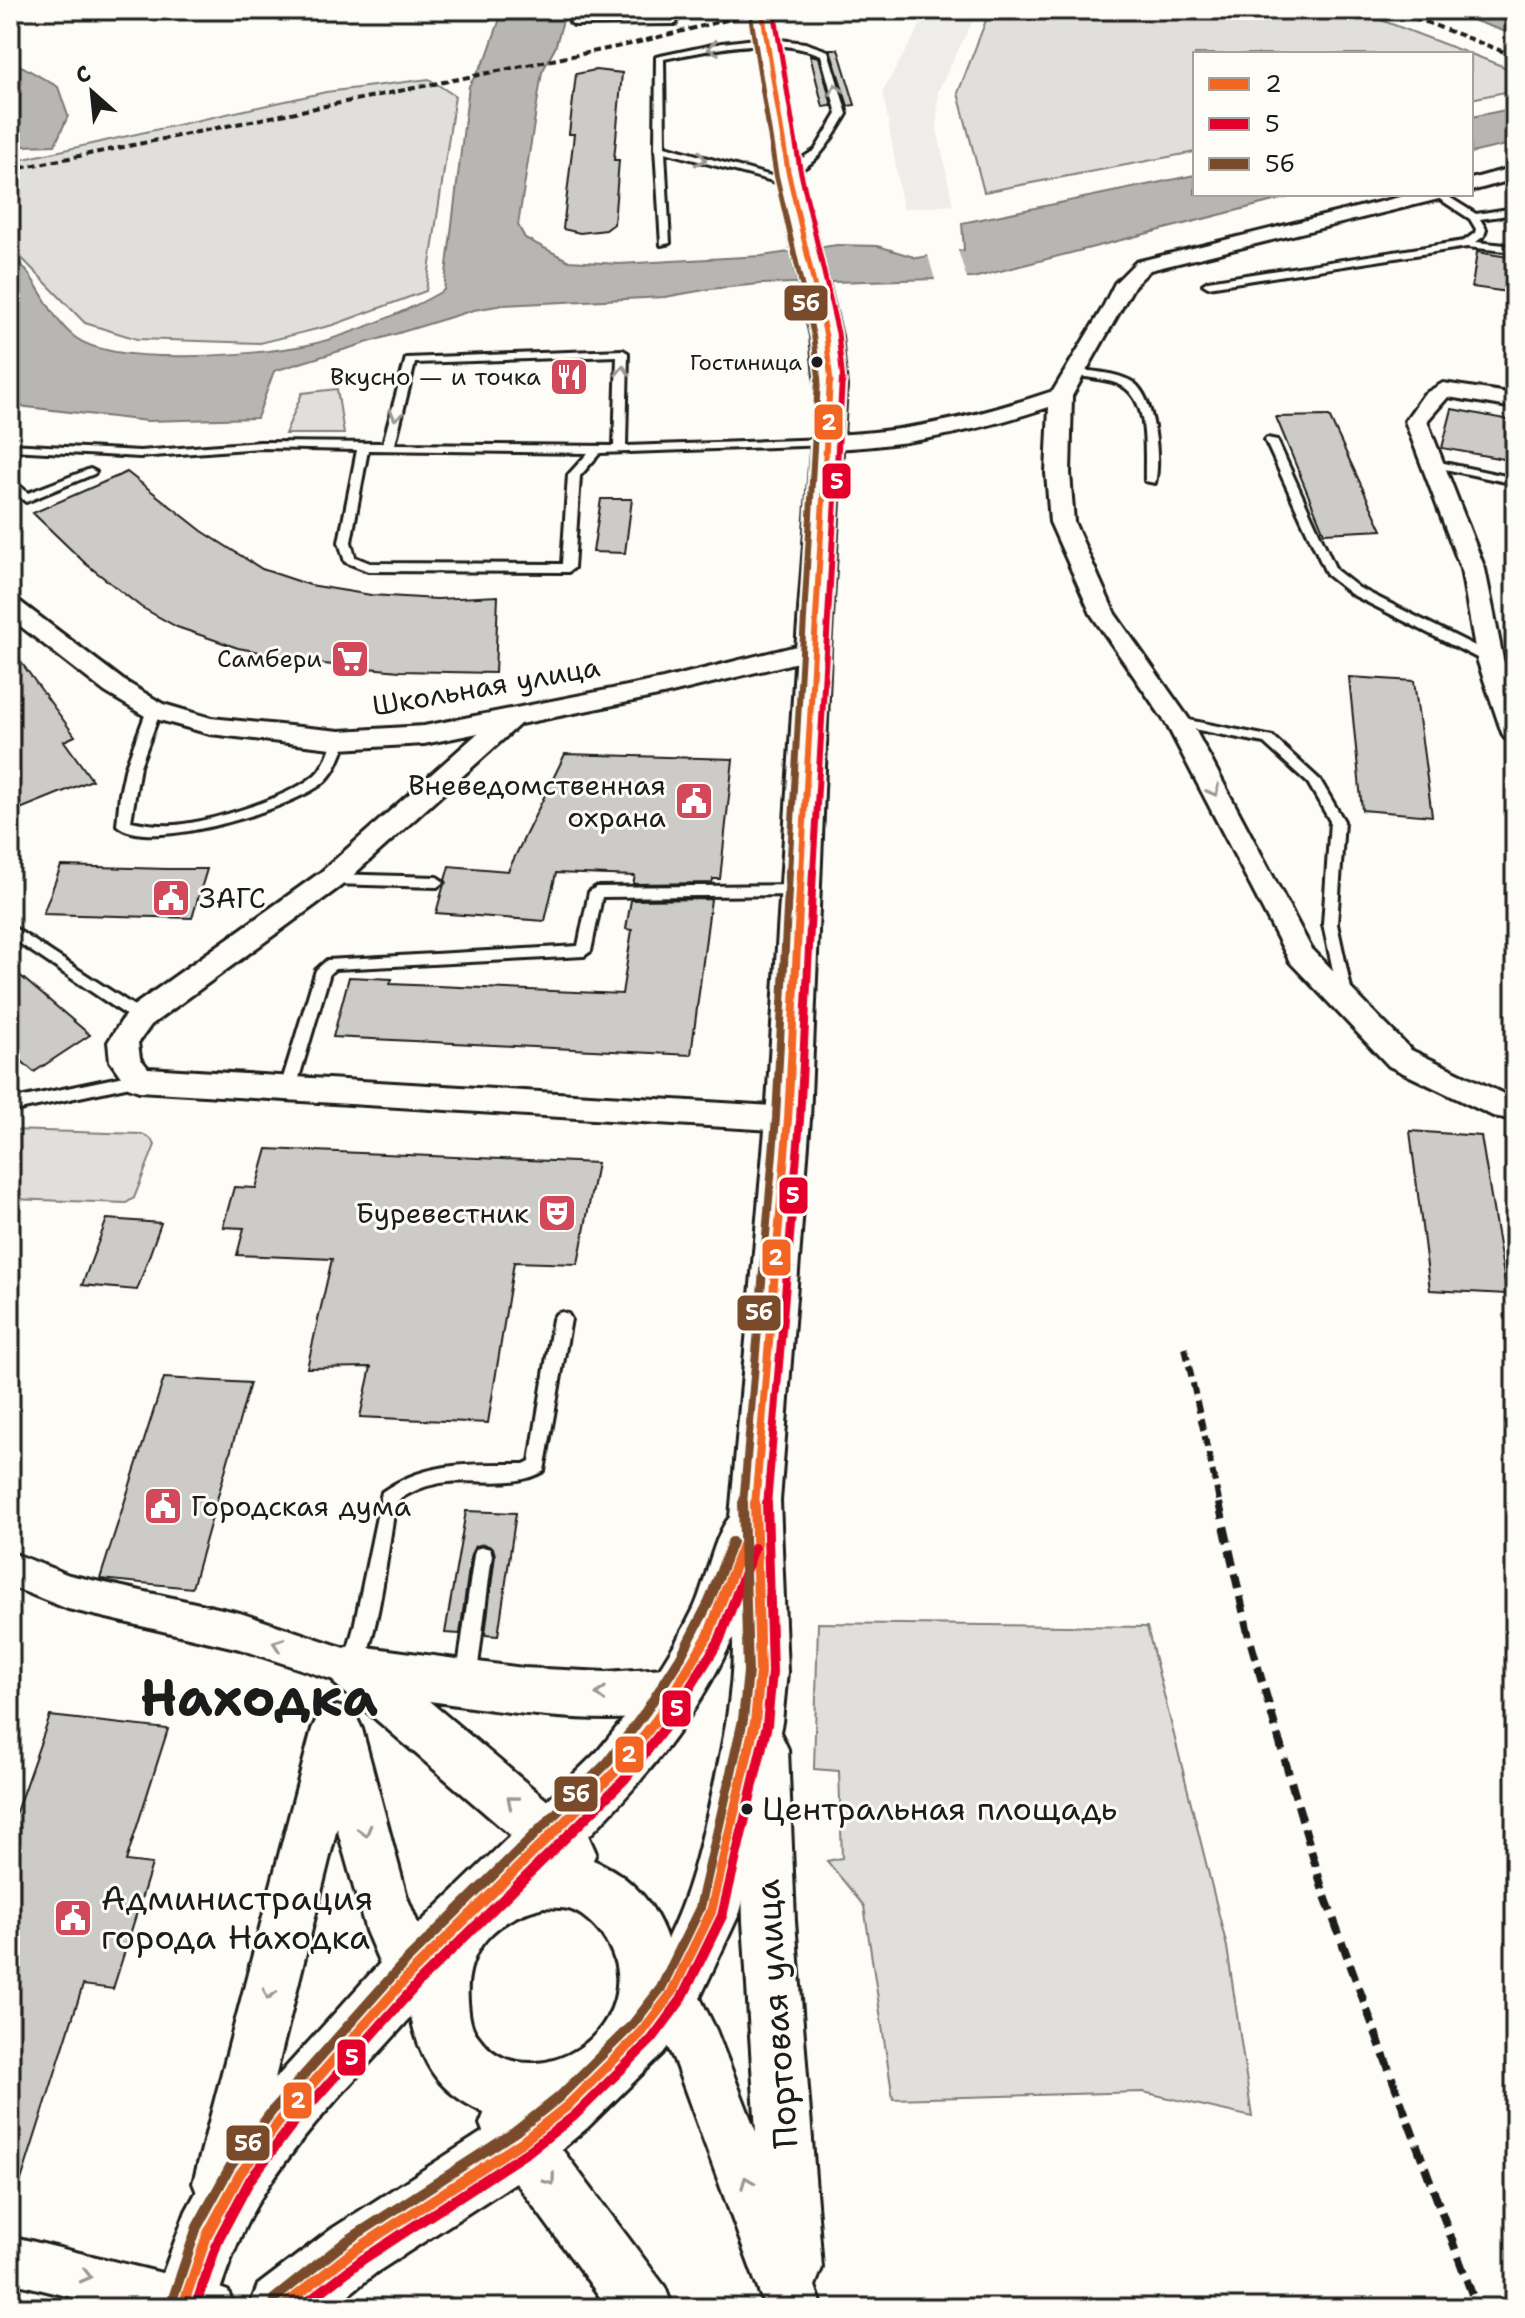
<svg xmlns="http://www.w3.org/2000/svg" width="1525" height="2318" viewBox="0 0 1525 2318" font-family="'Shantell Sans',sans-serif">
<rect width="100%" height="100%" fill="#fdfcf7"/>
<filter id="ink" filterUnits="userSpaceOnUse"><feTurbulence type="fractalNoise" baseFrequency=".0125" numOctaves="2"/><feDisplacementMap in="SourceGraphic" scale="16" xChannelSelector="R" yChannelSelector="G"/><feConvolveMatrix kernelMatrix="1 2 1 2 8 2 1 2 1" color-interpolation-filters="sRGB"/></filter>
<g filter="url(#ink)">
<path fill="#eeede9" d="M929 10H978L938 91 937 128 953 205 903 209 883 91Z"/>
<path fill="#e0dfdb" stroke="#7e7e7c" stroke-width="2" d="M990 10H1355L1470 54H1195V152L984 192 958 93Z
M1471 54 1515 71V90L1471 99Z
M429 79 455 96 426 291 333 325 260 343 137 339 85 323 10 246V162L326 92Z
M337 389 344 434H285L302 393Z
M10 1130 142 1134 150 1138 155 1145 134 1198 126 1203 10 1199Z
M818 1623 1147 1627 1227 1947 1252 2117 1143 2092 893 2099 864 1906 827 1861 842 1858 839 1771 814 1769Z"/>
<path fill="#b7b6b2" stroke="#797876" stroke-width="2" d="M503 10H566L555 48 542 72 518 225 525 238 569 261 619 264 762 256 837 245 878 246 917 258 964 250 962 223 1195 175V194H1301L973 278 760 284 710 289 665 297 503 305 474 310 274 371 257 418 147 421 10 405V253C39 277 47 317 76 338 116 367 254 355 303 346 341 339 411 310 444 290L469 86 487 56Z
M1444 10H1515V35Z
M10 63 23 67 58 87 68 116 55 145 20 146 10 154Z
M1515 108V143L1471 153V117Z"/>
<path fill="#fdfcf7" d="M957 247 968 282 936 283 927 252Z"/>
<path fill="#cccbc8" stroke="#1c1c1c" stroke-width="2" d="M830 49H838L855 105 848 106Z
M810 55 819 57 832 106 823 107Z
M595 70 622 73 614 160H619L614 224 606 230 580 233 563 229 574 134H569L576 74Z
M1477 252 1515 258V293L1472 287Z
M1452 409 1515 421V461L1442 448Z
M1329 416 1382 530 1324 533 1276 417Z
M127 472 202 531 262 569 310 585 371 595 437 599 498 596 495 673 400 671 323 664 238 648 177 627 141 607 86 564 33 513Z
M601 499H632L625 553 593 552Z
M10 647 75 736 64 741 92 780 10 813Z
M1349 677 1414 681 1432 816 1362 810Z
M565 754 733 759 720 879H713L712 883 633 884 635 876 556 873 545 921 436 913 449 866 508 871Z
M61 866 167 869H207L192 918 43 914Z
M711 899 691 1055 333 1037 349 977 392 979 390 984 622 994 632 930 626 929 631 900Z
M10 967 90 1035 34 1072 10 1051Z
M1410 1131 1481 1136 1507 1294 1430 1290Z
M267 1149 597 1163 578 1264 514 1262 488 1423 360 1417 371 1367 307 1368 332 1259 237 1255 244 1228 223 1227 234 1187 256 1188Z
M107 1219 161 1223 137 1290 82 1285Z
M164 1378 250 1383 192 1588 100 1579Z
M466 1511 516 1513 498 1636 485 1635 495 1555 493 1548 484 1544 475 1546 471 1554 460 1634 445 1633Z
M50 1716 168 1729 126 1861 152 1864 113 1989 83 1985 17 2193 10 2192V1829Z"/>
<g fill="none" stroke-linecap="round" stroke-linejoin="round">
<g stroke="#1c1c1c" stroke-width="6">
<path id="service" d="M671 10H679L676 24 574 25 570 22 574 19H669Z
M764 38 805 43 828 51 847 114C834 135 814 174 785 173V169L815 150 837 114 821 55C769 35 717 49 664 59L665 146 796 183 791 186 665 152 670 243 661 245 655 148 656 57 722 43Z
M1432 194H1444L1476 214 1515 208V214L1480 219 1486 229 1484 236 1476 242 1515 246V252L1467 247 1208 287 1203 284 1208 281 1464 241 1475 233 1476 229 1470 219Z
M623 350 628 353 626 446 828 439 834 442 828 445 600 453 580 476 574 568 568 572 368 571 345 562 339 542 357 450 260 448 140 457 10 450V444L140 451 260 442 383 443 406 358ZM617 356 614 446 395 444 415 363ZM368 450 588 453 568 475 562 564 370 563 355 557 351 542Z
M1073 369C1092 372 1117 372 1134 383 1155 399 1161 460 1155 483L1145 481C1144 453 1151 397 1118 384 1103 378 1085 378 1069 374L1068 372Z
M1267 438 1277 440 1336 570 1359 588 1495 656V662H1485L1351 594 1327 575 1265 440Z
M1430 460 1515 478V484L1426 465V461Z
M90 469 96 472 94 474 26 502 10 488V478L28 493Z
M154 706 161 710 140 766 131 821C145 824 160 826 175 825 209 822 289 798 315 775 326 765 329 750 335 737H345L347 740C341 755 336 772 323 783 292 808 149 854 117 825L120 794 126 766 147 710Z
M1178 718 1273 737 1320 780 1344 821 1337 924 1353 998 1351 1002H1341L1339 998 1323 924 1330 821 1308 783 1264 743 1173 725 1171 722Z
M331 874 437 877 444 882 437 887 331 884 324 879Z
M801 885 808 890 801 895 602 897 591 951 584 956 335 969 330 973 296 1088 288 1094 280 1088 316 970 327 960 578 946 589 892 596 887Z
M10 925 145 1013 148 1017 145 1021H135L10 937Z
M139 1073 147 1079 144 1083 10 1112V1100Z
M562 1312 568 1314 571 1319 544 1471C500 1497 450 1462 396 1502 387 1553 380 1628 360 1673L353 1676 346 1673 343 1667 354 1627 382 1492C425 1461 473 1464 524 1464L530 1461 553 1319 556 1314Z
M483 1547 490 1549 492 1555 476 1681 473 1687 466 1690 459 1687 456 1681 474 1555 476 1549Z"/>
</g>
<g stroke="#1c1c1c" stroke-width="6">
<path id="minor" d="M1515 167V179L1471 191V179Z
M1412 194H1446L1443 198 1150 270 1134 286 1072 396 1070 473 1074 522 1115 614 1191 722 1311 948 1411 1050 1508 1096H1515V1120L1493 1116 1389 1066 1290 962 1166 723 1091 614 1050 522 1046 473 1049 407C977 431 904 447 828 449L820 447 817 442 820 437 828 435C906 433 979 416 1053 391L1101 311 1115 283 1136 262Z
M1443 383 1515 394V408L1448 397 1427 421 1485 569 1503 659 1515 694V742L1506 739 1502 733 1477 659 1461 569 1405 421 1424 394Z
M10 598 19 601 123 680 163 704 211 718 340 731 424 726 663 679 813 642 822 644 826 650 822 656 663 695 520 724 341 886 151 1025 138 1043 140 1058 148 1068 788 1107 799 1110 804 1119 799 1128 788 1131 139 1091 128 1087 110 1061 108 1042 129 1009 321 872 478 733 424 744 340 749 210 734 145 716 105 692 10 618Z
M10 1552 69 1575 240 1613 366 1655 371 1668 366 1681 352 1686 240 1649 68 1609 10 1586Z
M10 2236 211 2285 228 2291 234 2308H116L10 2282Z"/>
</g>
<g stroke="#1c1c1c" stroke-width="6">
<path id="tertiary" d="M352 1645 523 1668 606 1672 679 1667 696 1674 703 1690 696 1706C629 1733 501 1711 429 1701L588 1835 596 1853 588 1871 570 1878 552 1871 335 1684 328 1668 335 1652Z
M337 1706 354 1712 362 1729 407 1897 446 1992 438 2011 419 2019 400 2011 366 1931 337 1828 249 2183 241 2203 221 2211 201 2203 193 2183 312 1729 320 1712Z
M763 1725 780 1732 788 1749 795 1921 822 2268 815 2286 823 2308H765L674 2060 633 1974 641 1955 660 1947 679 1955 716 2030 756 2132 743 1921 738 1749 746 1732Z
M508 2096 528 2104 665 2287 673 2308H608L488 2144 480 2124 488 2104Z"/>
</g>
<g stroke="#1c1c1c" stroke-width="6">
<path id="primary" d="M750 10H774L801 171 841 336 846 386 830 650 810 1119 780 1501 787 1672 782 1722 752 1864 740 1912 692 2015 663 2053 587 2128 544 2164 377 2272 332 2308H249L258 2285 333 2228 501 2120C446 2098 424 2076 411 2017 360 2075 303 2131 262 2196 240 2231 227 2269 214 2308H150L186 2211 218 2152 260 2096 389 1953 598 1751C634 1707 669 1660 694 1608 706 1583 713 1536 730 1517L766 1119 796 650 816 386 811 336 775 171ZM733 1638C734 1695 722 1748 710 1803 699 1851 689 1895 667 1939 652 1894 618 1865 572 1853 639 1786 693 1726 733 1638ZM544 1907C554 1908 566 1907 574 1911 585 1916 595 1926 602 1935 642 1989 598 2059 536 2063 511 2064 493 2057 478 2036 470 2027 469 2014 468 2002 464 1949 495 1919 544 1907Z"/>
</g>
<use href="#service" fill="#fdfcf7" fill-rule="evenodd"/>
<use href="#minor" fill="#fdfcf7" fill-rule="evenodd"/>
<use href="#tertiary" fill="#fdfcf7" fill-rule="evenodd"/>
<use href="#primary" fill="#fdfcf7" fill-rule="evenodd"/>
<path stroke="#1c1c1c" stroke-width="4" stroke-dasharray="7 4" stroke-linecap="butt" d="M1394 10 1515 56
M10 170 631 44 766 10"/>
<path stroke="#1c1c1c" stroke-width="6" stroke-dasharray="12 6" stroke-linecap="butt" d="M1185 1348 1220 1505"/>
<path stroke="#1c1c1c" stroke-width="8" stroke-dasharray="16 8" stroke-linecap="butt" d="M1219 1503 1248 1633 1322 1888 1477 2308"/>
<g stroke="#fdfcf7" stroke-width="9">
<path id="bus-1-far3" d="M762 10 788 171 826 336 831 382"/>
</g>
<g stroke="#fdfcf7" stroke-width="11">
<path id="bus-1-far2" d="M801 873 830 380"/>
</g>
<g stroke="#fdfcf7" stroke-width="14">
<path id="bus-1-far1" d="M755 1505 788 1119 801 871"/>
</g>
<g stroke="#fdfcf7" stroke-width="16">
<path id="bus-1" d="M182 2308 208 2233 240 2174 282 2118 410 1974 617 1770 657 1719 708 1636 743 1545
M281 2308 355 2250 522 2142 566 2107 642 2032 671 1994 711 1912 755 1722 760 1672 755 1503"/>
</g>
<g stroke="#fdfcf7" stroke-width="9">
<path id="bus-2-far3" d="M774 10 800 169 838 333 843 382"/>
</g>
<g stroke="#fdfcf7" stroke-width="11">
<path id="bus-2-far2" d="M813 873 842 380"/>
</g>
<g stroke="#fdfcf7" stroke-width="14">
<path id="bus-2-far1" d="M767 1505 800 1120 813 871"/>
</g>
<g stroke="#fdfcf7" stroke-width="16">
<path id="bus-2" d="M195 2308 219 2238 250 2180 291 2126 419 1982 625 1779 666 1726 719 1641 754 1548
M300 2308 362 2260 529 2151 574 2116 652 2039 681 2000 722 1916 767 1725 772 1672 767 1503"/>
</g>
<g stroke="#fdfcf7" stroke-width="9">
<path id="bus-3-far3" d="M750 12 776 174 814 338 819 382"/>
</g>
<g stroke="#fdfcf7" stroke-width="11">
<path id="bus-3-far2" d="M789 873 818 380"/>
</g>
<g stroke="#fdfcf7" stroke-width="14">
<path id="bus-3-far1" d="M743 1505 776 1118 789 871"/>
</g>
<g stroke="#fdfcf7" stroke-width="16">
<path id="bus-3" d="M274 2299 348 2240 515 2132 558 2098 633 2024 661 1988 700 1908 743 1720 748 1672 743 1503
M171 2304 197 2227 230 2167 272 2111 402 1965 608 1762 646 1711 680 1658 709 1602 732 1542"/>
</g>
<use href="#bus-1-far3" stroke="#f26522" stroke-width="5"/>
<use href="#bus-1-far2" stroke="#f26522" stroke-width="6"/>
<use href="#bus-1-far1" stroke="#f26522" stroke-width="8"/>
<use href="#bus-1" stroke="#f26522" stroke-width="10"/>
<use href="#bus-2-far3" stroke="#e4002b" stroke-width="5"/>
<use href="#bus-2-far2" stroke="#e4002b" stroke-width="6"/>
<use href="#bus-2-far1" stroke="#e4002b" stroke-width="8"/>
<use href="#bus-2" stroke="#e4002b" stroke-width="10"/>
<use href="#bus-3-far3" stroke="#7a4b2a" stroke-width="5"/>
<use href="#bus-3-far2" stroke="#7a4b2a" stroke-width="6"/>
<use href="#bus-3-far1" stroke="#7a4b2a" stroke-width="8"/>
<use href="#bus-3" stroke="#7a4b2a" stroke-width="10"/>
</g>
<defs><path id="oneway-chevron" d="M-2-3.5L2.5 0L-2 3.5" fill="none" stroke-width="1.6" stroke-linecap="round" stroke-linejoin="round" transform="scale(2)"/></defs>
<g stroke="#989794">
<use href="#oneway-chevron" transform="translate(713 48) rotate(170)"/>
<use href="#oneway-chevron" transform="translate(836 89) rotate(-104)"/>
<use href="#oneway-chevron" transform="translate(701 159) rotate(15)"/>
<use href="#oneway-chevron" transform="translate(623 371) rotate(-88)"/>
<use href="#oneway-chevron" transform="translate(396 415) rotate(104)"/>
<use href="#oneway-chevron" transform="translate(1214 791) rotate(62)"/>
<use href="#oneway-chevron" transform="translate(278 1644) rotate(-161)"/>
<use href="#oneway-chevron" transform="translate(601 1694) rotate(-179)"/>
<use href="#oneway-chevron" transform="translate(512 1801) rotate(-140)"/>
<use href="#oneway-chevron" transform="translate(365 1831) rotate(75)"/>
<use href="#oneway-chevron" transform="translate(269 1994) rotate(104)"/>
<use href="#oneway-chevron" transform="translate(550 2180) rotate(54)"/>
<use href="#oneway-chevron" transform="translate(747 2182) rotate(-111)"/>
<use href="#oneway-chevron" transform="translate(86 2276) rotate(14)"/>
</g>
</g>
<defs>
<g id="restaurant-square" transform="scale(2)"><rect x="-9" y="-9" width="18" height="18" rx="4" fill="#d1495b" stroke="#fdfcf7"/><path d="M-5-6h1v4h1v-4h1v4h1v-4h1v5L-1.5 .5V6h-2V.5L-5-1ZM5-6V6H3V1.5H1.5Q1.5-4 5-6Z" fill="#fff"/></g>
<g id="supermarket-square" transform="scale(2)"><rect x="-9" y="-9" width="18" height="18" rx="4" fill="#d1495b" stroke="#fdfcf7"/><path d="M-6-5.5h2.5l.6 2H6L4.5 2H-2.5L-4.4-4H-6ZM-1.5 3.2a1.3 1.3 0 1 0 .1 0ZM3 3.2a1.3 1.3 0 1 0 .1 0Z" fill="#fff"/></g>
<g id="civic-square" transform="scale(2)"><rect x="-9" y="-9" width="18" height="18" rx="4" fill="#d1495b" stroke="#fdfcf7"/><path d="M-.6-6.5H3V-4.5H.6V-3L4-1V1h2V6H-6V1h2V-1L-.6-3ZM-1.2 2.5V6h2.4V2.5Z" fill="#fff"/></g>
<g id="theatre-square" transform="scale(2)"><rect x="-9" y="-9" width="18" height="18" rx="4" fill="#d1495b" stroke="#fdfcf7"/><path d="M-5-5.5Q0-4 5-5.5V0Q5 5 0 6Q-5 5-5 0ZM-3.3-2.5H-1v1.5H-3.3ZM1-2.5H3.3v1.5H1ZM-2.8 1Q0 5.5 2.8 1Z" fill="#fff"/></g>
</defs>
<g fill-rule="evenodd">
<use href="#restaurant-square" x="569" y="377"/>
<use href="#supermarket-square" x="350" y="659"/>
<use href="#civic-square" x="694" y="801"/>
<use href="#civic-square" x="171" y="898"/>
<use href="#theatre-square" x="557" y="1213"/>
<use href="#civic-square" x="163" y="1506"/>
<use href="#civic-square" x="73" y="1918"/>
</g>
<g fill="#1c1c1c" stroke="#fdfcf7" stroke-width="3">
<circle cx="817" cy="362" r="7"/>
<circle cx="747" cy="1809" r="7"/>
</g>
<g text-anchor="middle" stroke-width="6" stroke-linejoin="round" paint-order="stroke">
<g font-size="22" fill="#1c1c1c" stroke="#fdfcf7" text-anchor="end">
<text x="802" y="370">Гостиница</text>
</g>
<g font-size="24" fill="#1c1c1c" stroke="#fdfcf7" text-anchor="end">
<text x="541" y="385">Вкусно — и точка</text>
<text x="322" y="667">Самбери</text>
</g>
<g font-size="28" fill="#1c1c1c" stroke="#fdfcf7">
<text transform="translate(486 686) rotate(-10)" y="10">Школьная улица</text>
</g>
<g font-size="28" fill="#1c1c1c" stroke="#fdfcf7" text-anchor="end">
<text x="666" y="795">Вневедомственная<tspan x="666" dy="32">охрана</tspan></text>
<text x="199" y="908" text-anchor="start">ЗАГС</text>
<text x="529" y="1223">Буревестник</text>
<text x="191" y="1516" text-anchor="start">Городская дума</text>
</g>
<g font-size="32" fill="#1c1c1c" stroke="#fdfcf7" text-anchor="start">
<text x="762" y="1820">Центральная площадь</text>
</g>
<g font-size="34" fill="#1c1c1c" stroke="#fdfcf7" text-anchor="start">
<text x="101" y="1910">Администрация<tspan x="101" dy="39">города Находка</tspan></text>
</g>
<g font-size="34" fill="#1c1c1c" stroke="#fdfcf7">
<text transform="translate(776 2014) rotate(-94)" y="12">Портовая улица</text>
</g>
<g font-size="52" font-weight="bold" fill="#1c1c1c" stroke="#fdfcf7">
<text x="259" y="1715">Находка</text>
</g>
</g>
<g stroke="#fdfcf7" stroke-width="3">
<rect x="783" y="284" width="46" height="38" rx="8" fill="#7a4b2a"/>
<rect x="813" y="403" width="31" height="38" rx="8" fill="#f26522"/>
<rect x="821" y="462" width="31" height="38" rx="8" fill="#e4002b"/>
<rect x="778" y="1176" width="31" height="39" rx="8" fill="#e4002b"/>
<rect x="761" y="1238" width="31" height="39" rx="8" fill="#f26522"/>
<rect x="736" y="1294" width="46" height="38" rx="8" fill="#7a4b2a"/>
<rect x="661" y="1689" width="31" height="39" rx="8" fill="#e4002b"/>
<rect x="614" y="1735" width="31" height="39" rx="8" fill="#f26522"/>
<rect x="553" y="1775" width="46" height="38" rx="8" fill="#7a4b2a"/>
<rect x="336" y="2038" width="31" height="39" rx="8" fill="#e4002b"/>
<rect x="282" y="2081" width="31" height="39" rx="8" fill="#f26522"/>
<rect x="225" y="2124" width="46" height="38" rx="8" fill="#7a4b2a"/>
</g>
<g font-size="22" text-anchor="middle" font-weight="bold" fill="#fff">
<text x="806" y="311">5б</text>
<text x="829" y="430">2</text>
<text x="837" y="489">5</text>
<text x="793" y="1203">5</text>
<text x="776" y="1265">2</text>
<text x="759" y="1320">5б</text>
<text x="677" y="1716">5</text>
<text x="629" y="1762">2</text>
<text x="576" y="1802">5б</text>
<text x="352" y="2065">5</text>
<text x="298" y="2108">2</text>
<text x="248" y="2151">5б</text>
</g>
<rect width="1525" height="2318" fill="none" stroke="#fdfcf7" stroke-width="40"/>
<rect x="20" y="20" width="1485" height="2278" fill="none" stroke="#1c1c1c" stroke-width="3" filter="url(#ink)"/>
<rect x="1193" y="52" width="280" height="144" fill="#fdfcf7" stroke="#a3a29f" stroke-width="2"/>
<rect x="1209" y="78" width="40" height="12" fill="#f26522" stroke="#a3a29f" stroke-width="2"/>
<text x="1265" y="92" font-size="24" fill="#1c1c1c">2</text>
<rect x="1209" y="118" width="40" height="12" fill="#e4002b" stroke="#a3a29f" stroke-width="2"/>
<text x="1265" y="132" font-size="24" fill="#1c1c1c">5</text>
<rect x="1209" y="158" width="40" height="12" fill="#7a4b2a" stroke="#a3a29f" stroke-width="2"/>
<text x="1265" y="172" font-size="24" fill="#1c1c1c">5б</text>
<g transform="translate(92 92) rotate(333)" stroke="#fdfcf7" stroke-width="6" paint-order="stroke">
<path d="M0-6L14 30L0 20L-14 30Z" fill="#1c1c1c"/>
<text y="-12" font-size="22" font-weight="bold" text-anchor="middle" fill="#1c1c1c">С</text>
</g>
</svg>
